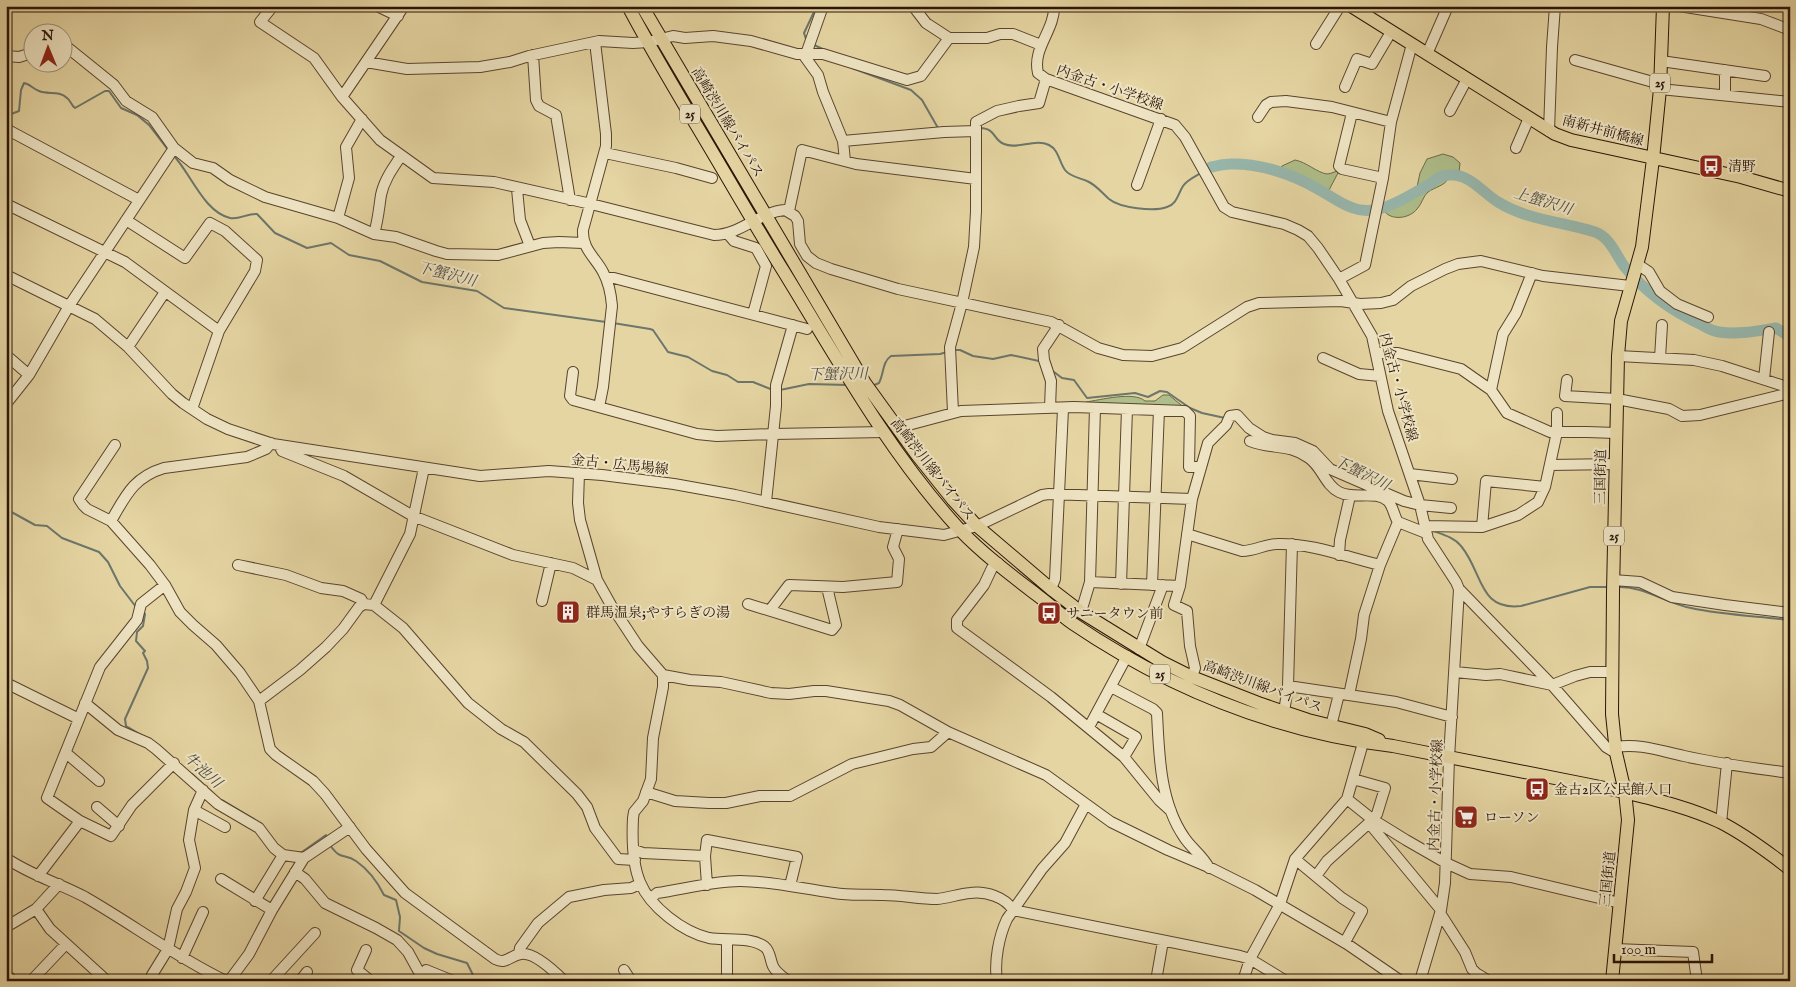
<svg xmlns="http://www.w3.org/2000/svg" width="1796" height="987" viewBox="0 0 1796 987" font-family="'IM FELL English','Noto Serif JP',serif">
<rect width="100%" height="100%" fill="#e5d5a2"/>
<filter id="stains"><feTurbulence type="fractalNoise" baseFrequency=".004" numOctaves="4"/><feColorMatrix values="0 0 0 0 .2 0 0 0 0 .09 0 0 0 0 .02 0 0 0 .5 -.17"/></filter>
<radialGradient id="worn" r=".72"><stop offset=".6" stop-color="#630" stop-opacity="0"/><stop offset="1" stop-color="#630" stop-opacity=".3"/></radialGradient>
<path fill="#aebe8a" stroke="#6c6948" d="M1443 154 1453 157 1460 163 1459 173C1438 169 1433 178 1417 187L1420 173 1427 159Z
M1295 160C1306 162 1318 173 1327 174 1331 174 1335 171 1339 171L1328 192 1309 180 1280 169 1282 166Z
M1443 179H1448C1444 186 1435 187 1428 192 1423 196 1422 204 1417 209 1410 218 1393 221 1385 212L1421 193Z
M1163 395H1169L1186 409 1085 405 1086 402C1100 400 1134 391 1145 401H1155Z"/>
<g fill="none" stroke-linecap="round" stroke-linejoin="round">
<path stroke="#6c766b" stroke-width="2" d="M806 39 804 33 814 12 810 6
M814 45 825 50
M852 68 911 90 922 100 938 128
M6 116 19 111 21 90 24 83C30 84 33 89 39 91 48 95 59 90 67 98 71 101 71 105 75 108L105 91H109L121 108 137 115 149 125 169 151
M980 128C997 129 992 139 1004 144 1017 150 1035 138 1049 145 1059 150 1059 162 1065 170 1070 177 1081 178 1089 182 1097 186 1102 193 1109 199 1120 208 1154 212 1167 207 1177 204 1178 194 1183 186 1187 180 1194 177 1201 173
M174 156C191 174 204 212 230 218 239 220 248 213 257 214L275 233 307 248 331 243 349 255 380 261 422 282 477 291 504 308 606 322
M613 323 650 329 653 330 668 352 688 357 712 371 727 375 738 382H753L773 390
M954 350H960L973 356 993 359 1011 355 1039 361
M1054 372 1062 378 1074 380 1087 398 1135 393 1148 397 1160 391 1167 392 1190 408 1202 413 1225 418
M872 386 879 383C884 374 882 362 891 356L940 354 947 352
M780 390 809 384 847 385
M6 509 35 525 47 526 62 538 99 552 108 562 120 586 136 607
M1431 530C1441 534 1454 537 1461 546 1483 572 1478 611 1521 606L1590 587H1608
M1618 587C1644 586 1665 603 1691 608 1723 615 1757 616 1790 620
M143 736 126 726 125 719 148 668 147 661 143 653 145 651 136 641 137 632 143 626 145 614 144 613
M192 774 216 796
M222 800 254 819
M330 845C341 861 344 853 356 861 369 870 377 881 384 895L396 900 400 917 399 931 424 948 437 954 467 963 476 981
M297 853 302 852 326 835 327 839"/>
<path stroke="#97b7ad" stroke-width="11" d="M1211 167C1217 166 1224 164 1230 164 1259 163 1292 174 1316 188 1328 194 1340 204 1353 208 1376 217 1404 199 1423 188 1433 183 1438 175 1450 175 1470 174 1482 192 1498 202 1527 220 1563 222 1595 232 1610 237 1616 255 1624 266 1645 292 1672 311 1702 325 1707 328 1713 331 1719 332 1738 335 1757 331 1776 328L1790 337"/>
<g stroke="#5a442e" stroke-width="12">
<path id="minor" d="M273 6 260 22 314 58 342 97 380 140 433 178 494 182 591 204 714 235C740 235 759 212 785 210L795 216 798 221 800 244 807 256 816 263 831 269 898 289 1051 322 1098 348 1123 355 1152 356 1182 348 1247 307 1259 303 1341 301 1360 304 1381 303 1393 300 1411 286 1445 269 1458 264 1481 261 1543 276 1630 286
M377 6 398 16
M823 6 805 57 818 75 823 92 843 141 845 161
M913 6 926 23 949 38
M1054 6C1055 30 1032 48 1038 73L1046 79 1175 125 1185 137 1224 207 1232 212 1284 224 1298 230 1308 236 1318 248 1339 279 1372 336 1388 411 1420 505 1428 539 1456 582 1459 589 1449 758 1445 883 1441 910 1420 981
M1679 6 1761 19 1790 30
M595 42 606 134V146L583 230C582 249 595 257 603 272 609 283 611 293 612 306L603 387 599 407
M1316 44 1340 6
M1427 54 1448 6
M533 55 536 100 539 106 556 115 570 200
M6 56 19 57 32 53
M1575 60 1660 84
M1661 61 1765 76
M366 62 407 69 480 67 510 62 529 56 599 41 633 43 648 42 673 36 685 38 713 36 751 41 797 54H823L907 80 921 76 949 38H987L1000 34H1013L1041 45
M1725 70V95
M1345 87 1357 59 1372 64 1391 32
M1660 89 1790 102
M342 97 404 6
M1450 111 1467 79
M1352 113 1339 166 1342 169 1383 178
M1258 117 1266 105 1271 102 1286 101 1332 107 1391 122
M6 125 8 130 139 200
M1549 131 1552 47 1555 6
M843 141 944 132 976 131
M174 148 193 163 213 168 230 180 265 197 338 218 374 234 396 237 436 251 447 254 498 255 543 243 559 242 583 243
M1516 148 1529 118
M605 153 676 168 712 178
M1137 185 1161 119
M517 189 520 220 530 246
M6 204 125 262 219 331
M789 211 802 150 856 164 976 179
M338 218 349 178 346 147 362 119
M126 220 185 258 210 223 225 231 257 260 255 271 219 331 192 409
M374 234C378 221 379 208 381 195 384 180 393 168 401 156
M728 234 734 241 756 248 766 266 753 314
M1637 264 1649 272 1660 291 1677 304 1708 317
M6 275 95 319 128 347 172 394 183 403 207 419 228 429 273 444 480 476 549 471 602 475 674 484 735 495 879 527 944 535 977 526 1042 495 1049 494 1192 499
M606 278H614L807 329
M1339 279 1365 265 1383 178 1391 122 1412 44
M128 347 165 292
M1376 353H1398L1461 369 1491 390 1507 413 1550 432H1587L1616 433
M6 355 29 375
M1618 356 1694 360 1722 366 1790 388
M1323 358 1359 374 1380 376
M1660 358 1662 325
M573 372 570 396 573 400 697 434 717 436 773 434 884 432
M1764 379 1769 332
M1567 380 1565 396 1617 399 1669 409 1682 416 1700 415 1790 393
M1491 390 1503 334 1516 313 1532 273
M6 404 29 375 69 306 174 148 152 117 126 101 114 85 62 43
M1050 408 1051 381 1044 360 1043 349 1059 325
M953 412 950 347 962 303 974 247 976 211V122L997 111 1019 106 1039 103 1046 79
M897 428 961 411 1074 407 1185 411 1190 416 1189 467H1201
M1250 441C1272 450 1288 443 1309 458 1322 467 1325 485 1339 492 1354 500 1376 490 1388 501 1393 506 1394 516 1398 522
M115 445 79 499 83 505 87 509 111 521 150 565 165 585 180 612 193 625 216 645 240 673 259 701 270 749 276 755 313 781 325 794 366 849 405 893 495 959C507 965 510 955 521 954 534 952 555 972 564 981
M280 447 282 451 344 476 413 516 513 555 573 568 597 580
M1550 465 1616 464
M579 473 578 503 580 520 597 580 611 605 638 646 663 675 690 680 721 682 771 693 789 694 814 691H826L889 701 900 705 948 732 1046 775 1111 822 1168 850 1213 869 1255 890 1347 944 1401 981
M1410 474 1452 479
M766 502 776 406V385L793 325
M111 521C126 495 134 477 164 468L247 457 266 449 271 443
M1425 526 1482 527 1518 515 1538 502 1545 487 1557 432V413
M1482 527 1486 481 1545 487
M1187 534 1242 551C1255 551 1265 544 1277 544 1312 543 1346 557 1380 565
M1339 555 1340 540 1350 496
M998 563 992 568 984 585 957 620V628L1051 697 1124 757 1159 800 1171 811
M238 565 286 575 321 588 343 591 361 599 364 604
M1613 580 1640 582 1672 597 1725 605 1790 613
M1090 582 1180 586
M1121 584 1127 409
M165 585 141 604 137 620 100 667 47 798 80 821 111 836 132 805 174 763
M1152 585 1159 410
M1051 589 1055 579 1063 409
M1459 589 1552 685 1606 747 1616 753
M542 601 551 563
M748 604 832 630 836 625 827 587
M374 605 410 534 424 468
M770 610 789 585 843 587 897 582 899 559 893 547 898 529
M1081 612 1090 582 1095 408
M1139 649 1163 585
M1455 672 1486 675 1500 674 1552 685 1575 676 1590 672H1612
M663 675V687L653 738 651 779 643 801 634 812 633 818C632 838 632 863 640 882 650 907 683 932 709 938 726 941 751 936 765 947 771 952 770 962 774 968 777 973 783 977 788 981
M1192 677 1195 668 1190 646 1187 611 1174 605 1180 586 1192 499 1208 443 1226 425 1230 416 1237 415 1249 428 1263 437 1272 440 1295 443 1313 451 1330 469 1404 501 1420 505 1451 508
M6 683 79 719
M1288 686 1396 702 1452 717
M1111 687 1153 709 1157 713C1159 755 1160 802 1184 837 1191 848 1203 856 1209 868
M1349 695 1361 639 1364 615 1380 565 1398 522 1426 533
M259 701 300 670 326 647 343 629 359 607 364 604 374 605 403 628 468 703 501 729 524 742 577 794 587 807 595 828 618 859 635 860
M85 703 118 730 148 743 156 749 218 804 259 828 274 848 283 855 304 858
M1284 712 1288 686 1292 544
M1096 714 1136 737 1124 757
M1331 726 1339 694
M1089 727 1127 656
M1616 747C1640 743 1660 751 1684 756 1719 764 1754 768 1790 773
M66 753 99 781
M1353 779 1385 788 1377 814 1369 823 1441 910
M646 792 675 801 709 803H726L760 796H790L852 764 913 749 931 747 948 732
M1347 799 1372 819 1406 840 1446 863 1470 874 1511 877 1620 903
M97 807 119 826
M194 810 225 827
M1721 823 1727 763
M634 850 643 853 705 856 707 840 797 857 790 886
M705 856 707 885
M6 858C30 875 59 883 85 897 132 924 176 957 226 981
M1295 859 1342 898 1362 911 1345 942
M295 872 305 879 325 903 376 928 397 940 408 952 424 981
M38 876 80 821
M1316 876 1327 861 1369 823
M221 879 272 910
M651 898 657 893C684 889 714 881 740 881 771 881 803 889 834 893 851 896 867 894 883 895 901 895 919 899 937 899 948 898 959 894 970 893 986 891 1005 897 1013 910L1240 956 1250 959 1286 981
M255 901 283 855
M36 909 50 929 107 981
M1440 913 1465 952 1472 969 1476 973 1489 981
M6 927 36 909 59 884
M1615 949 1693 952 1697 981
M366 950 357 970 367 978
M519 954 520 948 538 923 569 897 604 890 631 888 640 884
M182 958 203 912
M624 970 631 981
M6 974 13 981
M152 975 168 949 177 909 186 892 195 868 189 840 194 810 203 790
M727 975V940
M423 978 426 970 453 981
M31 981 66 944
M229 981 249 954 272 910 304 858 350 827
M271 981 315 933
M300 981 307 972
M997 981C994 961 999 936 1007 919L1042 869 1065 843 1086 804
M1156 981 1163 941
M1243 981 1250 959 1280 904 1295 859 1347 799 1363 743"/>
</g>
<g stroke="#2b1407" stroke-width="14">
<path id="major" d="M628 6C648 44 670 81 692 118 723 169 752 221 784 272 838 360 889 453 960 530 983 554 1011 575 1037 595 1049 604 1060 614 1072 623 1168 688 1277 732 1393 746L1625 792C1657 800 1690 808 1720 822 1744 834 1768 852 1790 869
M642 6 865 383 917 455 953 500 977 526 1051 589 1081 612 1162 662 1192 677 1261 704 1308 720 1365 734 1379 740
M1351 6 1555 134 1571 140 1741 177 1790 191
M1612 981 1628 820 1625 792 1616 753 1612 714 1613 592 1618 356 1621 321 1642 247 1653 159 1660 89 1663 6"/>
</g>
<use href="#minor" stroke="#eee4c3" stroke-width="10"/>
<use href="#major" stroke="#e5d5a2" stroke-width="12"/>
</g>
<defs>
<g id="bus-square" transform="scale(1.25)"><rect x="-9" y="-9" width="18" height="18" rx="4" fill="#8f2418" stroke="#eee4c3"/><path d="M-5-6H5V4H4V6H2V4H-2V6H-4V4H-5ZM-3.5-4V0h7V-4ZM-3.5 1.2v1.5H-2V1.2ZM2 1.2v1.5H3.5V1.2Z" fill="#fff"/></g>
<g id="building-square" transform="scale(1.25)"><rect x="-9" y="-9" width="18" height="18" rx="4" fill="#8f2418" stroke="#eee4c3"/><path d="M-4-6H4V6H1V3H-1V6H-4ZM-2.5-4.3h1.7v1.8h-1.7ZM.8-4.3h1.7v1.8H.8ZM-2.5-1h1.7V.8h-1.7ZM.8-1h1.7V.8H.8Z" fill="#fff"/></g>
<g id="supermarket-square" transform="scale(1.25)"><rect x="-9" y="-9" width="18" height="18" rx="4" fill="#8f2418" stroke="#eee4c3"/><path d="M-6-5.5h2.5l.6 2H6L4.5 2H-2.5L-4.4-4H-6ZM-1.5 3.2a1.3 1.3 0 1 0 .1 0ZM3 3.2a1.3 1.3 0 1 0 .1 0Z" fill="#fff"/></g>
</defs>
<g fill-rule="evenodd">
<use href="#bus-square" x="1711" y="166"/>
<use href="#building-square" x="568" y="612"/>
<use href="#bus-square" x="1049" y="613"/>
<use href="#bus-square" x="1537" y="789"/>
<use href="#supermarket-square" x="1466" y="817"/>
</g>
<g text-anchor="middle" stroke-width="4" stroke-linejoin="round" paint-order="stroke">
<g fill="#eee4c3" stroke="#66523f" stroke-width="1">
<rect x="1650" y="73.5" width="20" height="19" rx="4"/>
<rect x="680" y="104.5" width="20" height="19" rx="4"/>
<rect x="1604" y="526.5" width="20" height="19" rx="4"/>
<rect x="1150" y="664.5" width="20" height="19" rx="4"/>
</g>
<g font-size="12" font-weight="bold" fill="#2b1407">
<text x="1660" y="87">25</text>
<text x="690" y="118">25</text>
<text x="1614" y="540">25</text>
<text x="1160" y="678">25</text>
</g>
<g font-size="14" fill="#2b1407" stroke="#eee4c3">
<text transform="translate(1110 87) rotate(19)" y="5">内金古・小学校線</text>
<text transform="translate(728 122) rotate(59)" y="5">高崎渋川線バイパス</text>
<text transform="translate(1603 130) rotate(15)" y="5">南新井前橋線</text>
<text transform="translate(1399 387) rotate(75)" y="5">内金古・小学校線</text>
<text transform="translate(620 464) rotate(6)" y="5">金古・広馬場線</text>
<text transform="translate(933 469) rotate(52)" y="5">高崎渋川線バイパス</text>
<text transform="translate(1600 477) rotate(-89)" y="5">三国街道</text>
<text transform="translate(1263 686) rotate(20)" y="5">高崎渋川線バイパス</text>
<text transform="translate(1435 795) rotate(-88)" y="5">内金古・小学校線</text>
<text transform="translate(1607 879) rotate(-84)" y="5">三国街道</text>
</g>
<g font-size="14" fill="#2b1407" stroke="#eee4c3" text-anchor="start">
<text x="1728" y="171">清野</text>
<text x="586" y="617">群馬温泉;やすらぎの湯</text>
<text x="1066" y="618">サニータウン前</text>
<text x="1554" y="794">金古2区公民館入口</text>
<text x="1484" y="822">ローソン</text>
</g>
<g font-size="15" font-style="italic" fill="#514d41" stroke="#eee4c3">
<text transform="translate(1543 201) rotate(17)" y="5">上蟹沢川</text>
<text transform="translate(447 274) rotate(14)" y="5">下蟹沢川</text>
<text transform="translate(838 374) rotate(-1)" y="5">下蟹沢川</text>
<text transform="translate(1362 473) rotate(26)" y="5">下蟹沢川</text>
<text transform="translate(203 770) rotate(42)" y="5">牛池川</text>
</g>
</g>
<rect width="1796" height="987" fill="none" stroke="#e5d5a2" stroke-width="25"/>
<rect x="8" y="8" width="1781" height="972" fill="none" stroke="#2b1407" stroke-width="2.5"/>
<rect x="12" y="12" width="1771" height="962" fill="none" stroke="#2b1407"/>
<g transform="translate(48 48) rotate(359)"><circle r="24" fill="#eee4c3" stroke="#a09178"/>
<path d="M0-4L9 19L0 12L-9 19Z" fill="#8f2418"/>
<text y="-8" font-size="14" font-weight="bold" text-anchor="middle" fill="#2b1407">N</text>
</g>
<path d="M1614 954v8h98v-8" fill="none" stroke="#2b1407" stroke-width="2.5"/>
<text x="1621" y="954" font-size="15" fill="#2b1407" stroke="#eee4c3" stroke-width="4" paint-order="stroke">100 m</text>
<rect width="100%" height="100%" filter="url(#stains)"/>
<rect width="100%" height="100%" fill="url(#worn)"/>
</svg>
